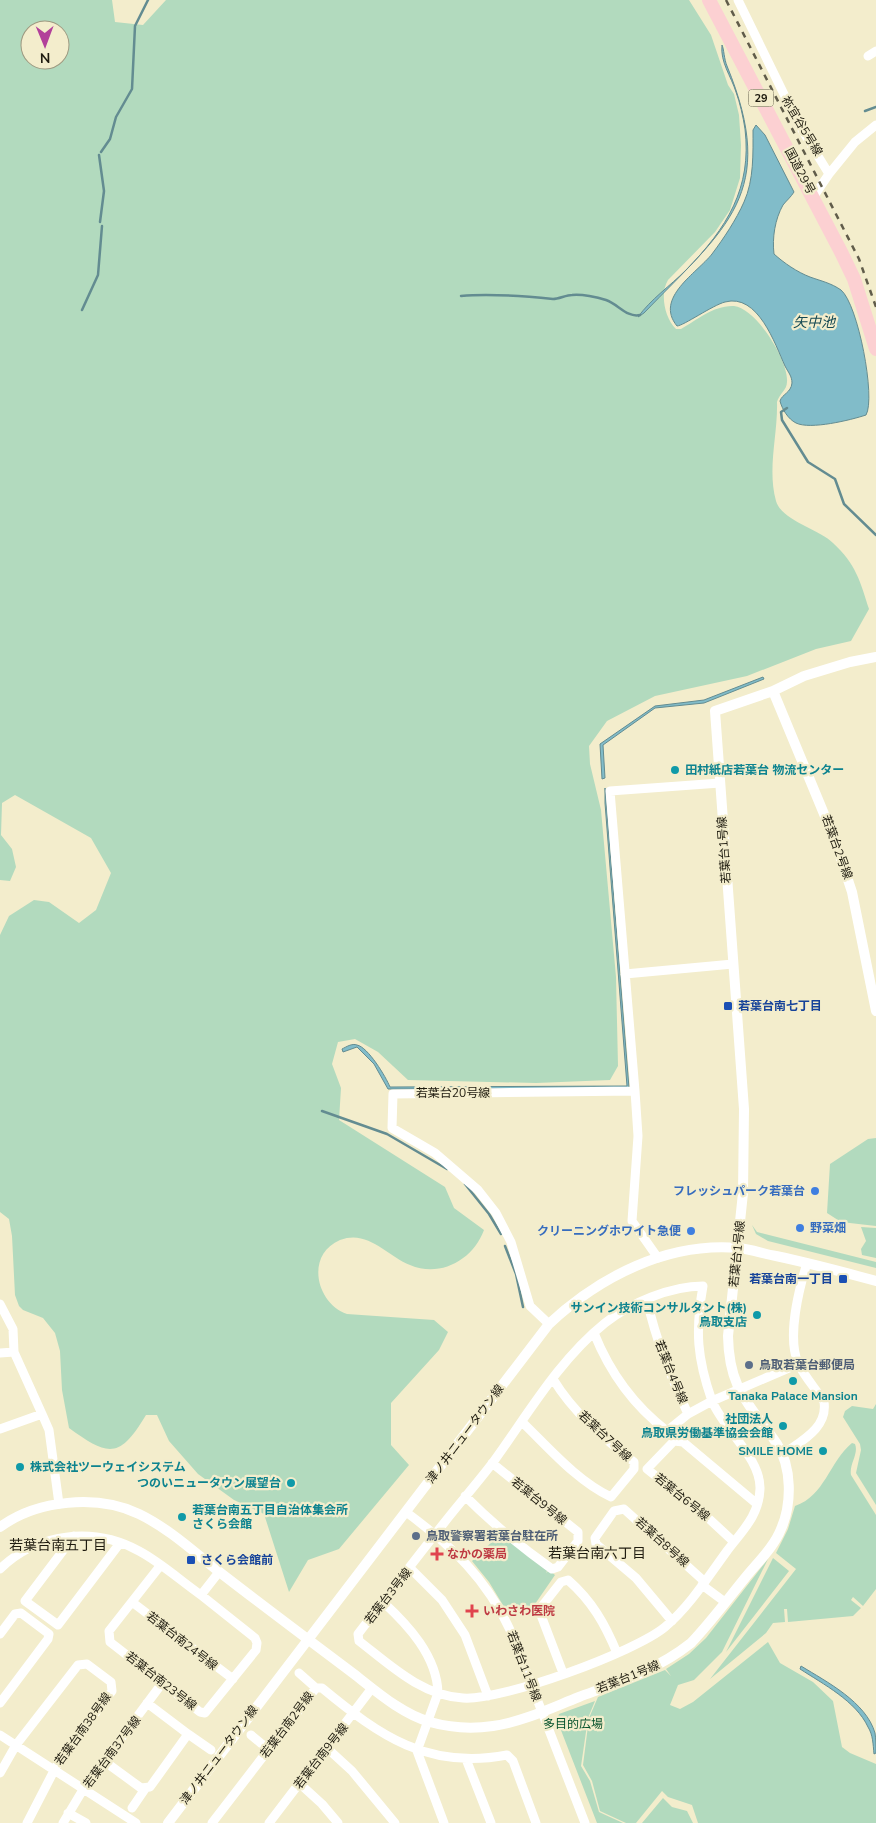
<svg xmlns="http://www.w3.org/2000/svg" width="876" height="1823" viewBox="0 0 876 1823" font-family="'Nunito Sans','Noto Sans JP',sans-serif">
<rect width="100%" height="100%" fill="#f3edcc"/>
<path fill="#b2dabe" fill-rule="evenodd" d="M0 0H112L115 22 143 25 166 0H689L711 35 728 85 734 94 739 115 741 145 740 178 730 210 715 232 668 280C660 293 664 317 676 329H681C697 320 714 305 734 306 756 308 789 361 787 382 787 390 779 394 777 402 778 434 767 469 776 501 782 521 819 529 833 543 856 564 860 581 869 609L851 641 816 649 747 676 655 696 607 721 589 746 590 764 601 810 616 977 618 1066 610 1080 536 1083 408 1080 378 1052 355 1039 338 1042 332 1064 341 1088 339 1120 445 1187 454 1208 484 1230C473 1260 440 1278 410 1265 387 1256 368 1229 340 1240 305 1255 316 1303 347 1314L434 1320 448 1332 439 1350 391 1403V1445L409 1465 339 1549 308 1560 289 1592 264 1514 234 1500 198 1474 169 1441 157 1415H146C119 1460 108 1456 69 1428L62 1390 60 1351 55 1333 43 1318 23 1310 19 1306 15 1295 12 1236 9 1219 0 1212V935L9 916 34 900 49 902 79 923 96 910 111 873 91 838 15 795 2 803 1 835 12 849 16 867 10 881 0 880ZM30 30H60V60H30Z
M876 1138V1226L841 1222 827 1213 830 1164 868 1139Z
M752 1225 757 1232 876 1262V1268L768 1241 756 1234Z
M861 1227 876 1228V1258L862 1255 861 1249 866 1241Z
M876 1404V1505L856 1473 861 1450 860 1444 843 1417 845 1411 852 1406 873 1409Z
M852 1443 855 1444C859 1454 849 1464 851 1475L876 1515V1589L863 1606 853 1597 851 1600 861 1608 853 1616 788 1622 787 1609H784L785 1622 773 1623 766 1633 710 1679 796 1569 776 1553 788 1529 795 1506C825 1496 829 1462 852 1443Z
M500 1534 548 1569 546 1573 549 1570 555 1575 533 1607 509 1615 489 1582 472 1561Z
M773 1558 789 1571 726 1652Z
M768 1559 722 1652 694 1680 678 1685 670 1705 680 1709 693 1702 768 1642 780 1663 813 1682 833 1701 842 1747 850 1753 876 1764V1823H698L692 1805 668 1797 662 1791 636 1823H626L600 1811 592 1781 583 1765 589 1718 598 1697 665 1670 671 1676 666 1669 689 1654 706 1638Z
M595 1701 588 1718 581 1766 590 1781 599 1812 623 1823H597L557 1720 559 1714Z
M663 1798 672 1807 687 1811 693 1823H642Z"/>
<path fill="#81bcc9" stroke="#638c91" d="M722 45C724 49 724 59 727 66 779 193 727 227 644 313L638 317C651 299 670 286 686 270 727 228 752 188 745 129 743 116 740 103 736 92 731 76 720 62 722 45Z
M756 125 765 135 794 192C791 197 786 201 783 205 775 219 772 238 774 254 784 263 797 272 810 277 821 281 831 283 841 290 858 304 876 398 866 415 851 420 810 430 796 423 788 419 782 409 780 401 782 394 791 393 792 383 792 376 788 372 785 366 775 344 758 293 725 302 713 305 683 326 677 326 654 298 697 273 712 254 724 238 736 220 744 202 754 180 753 153 753 130Z
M763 677 764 679 704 703 655 708 603 745 605 778 602 779 600 744 655 706 704 700Z
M605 788 629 1088 388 1089 374 1064 357 1047 343 1052 342 1049C346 1047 352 1043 357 1045 368 1047 386 1077 390 1087L627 1086 605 803Z
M801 1666C827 1682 866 1702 875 1733 876 1739 876 1747 876 1753L874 1754C873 1744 873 1735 868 1727 856 1701 823 1684 800 1669Z"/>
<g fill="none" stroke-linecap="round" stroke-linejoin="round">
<path stroke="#638c91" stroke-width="2.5" d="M865 111 876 107
M101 152 110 139 116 117 132 89 135 26 148 0
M99 155 104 191 100 222
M461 296C491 293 524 296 553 299 559 299 566 295 572 295 582 294 597 297 606 300 618 304 627 318 640 315
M82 310 98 275 102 226
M787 408 781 412 782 420 808 462 835 479 844 504 876 535
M322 1111 387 1134 447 1169
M465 1184 489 1214 501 1234
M505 1246 516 1274 523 1307"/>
<path stroke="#fff" stroke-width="9" d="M738 0 799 125 829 174 814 196
M868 56 876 51
M829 174 855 142 876 125
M625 974 733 964
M635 1091 610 791 720 783
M647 1300C656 1341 671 1377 688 1414
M0 1304 13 1329 14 1352
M549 1324 530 1306 511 1242 496 1213 478 1190 435 1153 392 1128 393 1094 635 1091 638 1136 632 1221 658 1258
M594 1333C610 1373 633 1405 667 1431L688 1414 712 1401C724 1430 761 1458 760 1489 759 1516 742 1531 727 1551 708 1577 689 1607 665 1627 635 1652 502 1701 463 1698 422 1696 390 1665 359 1641L358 1634C384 1600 410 1566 437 1532 455 1508 476 1485 494 1461 528 1414 559 1360 605 1323 630 1303 671 1286 703 1286 695 1331 697 1358 712 1401L798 1364
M0 1353 14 1352 42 1414 0 1429
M42 1414 49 1430 59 1504
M522 1422C549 1448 577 1481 611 1497L634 1469V1462C603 1438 573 1412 553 1379
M782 1455C801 1441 828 1428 824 1402 816 1389 804 1376 798 1363 787 1337 799 1289 807 1263
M465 1496C492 1523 521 1547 552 1569L558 1567 578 1541V1532L492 1463
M406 1512C452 1546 487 1579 511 1632L585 1823
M74 1536 25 1601 58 1625 120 1543
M734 1542 706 1516 647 1469 674 1441 683 1442 757 1504
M160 1566 109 1631 110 1642 200 1712 205 1713 256 1650 257 1643 255 1638 201 1595
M410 1568 442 1600 465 1635 488 1696
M0 1569C37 1533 93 1526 139 1551 160 1562 181 1581 201 1595L219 1572
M702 1585 725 1602
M132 1602 233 1679
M383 1602C408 1625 437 1656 438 1693L417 1751 444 1823
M672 1621 636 1578 596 1544 595 1538 614 1511 624 1509 705 1582
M0 1634 15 1614 21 1613 49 1634 48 1639 0 1703
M299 1673 316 1688
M563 1673 539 1610 561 1582 568 1580C592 1601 605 1624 617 1653
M188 1734 211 1750
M0 1735 136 1823
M251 1735 269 1750
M328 1749 352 1771 395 1823
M466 1759 491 1823
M104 1761 141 1788 150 1787 188 1734 147 1703
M0 1773 16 1745 78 1665 87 1664 111 1682 112 1691 59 1761 27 1823
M299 1783 322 1804 338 1823
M132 1808 145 1789
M68 1813 86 1823
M63 1823 84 1788 163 1682
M212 1823 316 1688H322C380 1736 428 1770 507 1755L513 1761 536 1823
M269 1823 372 1688"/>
<path stroke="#fff" stroke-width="10" d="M773 691 834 838 852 892 876 1011
M0 1527C37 1500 97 1494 139 1514 170 1529 195 1553 222 1574 266 1608 310 1641 354 1674 377 1692 402 1714 430 1722 451 1728 472 1729 493 1726 522 1722 551 1708 579 1697 619 1682 657 1670 691 1643 711 1622 727 1600 745 1578 757 1563 774 1547 781 1529 792 1504 792 1467 777 1444 749 1403 729 1390 728 1336L743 1193 744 1109 715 711 773 691 804 676 850 662 876 657
M168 1823 549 1324C599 1277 667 1242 738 1248 751 1249 764 1254 776 1256 809 1263 843 1272 876 1281"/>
<path stroke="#fcd0d2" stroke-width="14" d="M709 0 841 252 854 279 876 349"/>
<path stroke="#605c4a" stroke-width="2.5" stroke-dasharray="6 6" stroke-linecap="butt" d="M726 0 859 259 876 307"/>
</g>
<g fill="#0f9aa8" stroke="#f3edcc" stroke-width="2">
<circle cx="675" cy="770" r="5"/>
<circle cx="757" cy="1315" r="5"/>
<circle cx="793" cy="1381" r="5"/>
<circle cx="783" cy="1426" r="5"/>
<circle cx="823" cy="1451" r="5"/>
<circle cx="20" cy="1467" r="5"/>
<circle cx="291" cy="1483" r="5"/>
<circle cx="182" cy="1517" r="5"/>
</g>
<g fill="#1a4fb4" stroke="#f3edcc" stroke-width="2">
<rect x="723" y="1001" width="10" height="10" rx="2.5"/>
<rect x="838" y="1274" width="10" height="10" rx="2.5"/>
<rect x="186" y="1555" width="10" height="10" rx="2.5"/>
</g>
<g fill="#3f7fe0" stroke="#f3edcc" stroke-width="2">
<circle cx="815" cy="1191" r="5"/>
<circle cx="800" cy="1228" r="5"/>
<circle cx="691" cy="1231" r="5"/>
</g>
<g fill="#5c6f8a" stroke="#f3edcc" stroke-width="2">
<circle cx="749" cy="1365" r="5"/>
<circle cx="416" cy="1536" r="5"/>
</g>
<g fill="#e0444e" stroke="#f3edcc" stroke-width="2">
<path d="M434.5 1546.5h5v5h5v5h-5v5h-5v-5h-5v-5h5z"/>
<path d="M469.5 1603.5h5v5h5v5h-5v5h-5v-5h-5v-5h5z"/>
</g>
<g text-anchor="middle" stroke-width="4.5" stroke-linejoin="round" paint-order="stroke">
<rect fill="#f3edcc" stroke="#5e5a48" stroke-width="1" x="748.5" y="89.5" width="25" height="17" rx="4"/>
<g font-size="11" font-weight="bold" fill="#1e1b0f">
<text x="761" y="102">29</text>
</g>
<g font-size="12" fill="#1e1b0f" stroke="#f3edcc">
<text transform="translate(802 126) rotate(59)" y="4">祢宜谷5号線</text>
<text transform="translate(800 171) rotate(62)" y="4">国道29号</text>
<text transform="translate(837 847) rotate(70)" y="4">若葉台2号線</text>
<text transform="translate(724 850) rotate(-94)" y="4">若葉台1号線</text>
<text x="453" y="1097">若葉台20号線</text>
<text transform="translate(737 1254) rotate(-84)" y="4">若葉台1号線</text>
<text transform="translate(671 1372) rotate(68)" y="4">若葉台4号線</text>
<text transform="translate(465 1434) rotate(-53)" y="4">津ノ井ニュータウン線</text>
<text transform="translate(605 1436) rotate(43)" y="4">若葉台7号線</text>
<text transform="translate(682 1497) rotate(39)" y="4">若葉台6号線</text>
<text transform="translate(539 1501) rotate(39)" y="4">若葉台9号線</text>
<text transform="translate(662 1542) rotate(42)" y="4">若葉台8号線</text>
<text transform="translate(388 1596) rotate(-52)" y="4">若葉台3号線</text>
<text transform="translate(182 1641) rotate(38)" y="4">若葉台南24号線</text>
<text transform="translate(524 1666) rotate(69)" y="4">若葉台11号線</text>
<text transform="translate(628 1677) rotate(-22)" y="4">若葉台1号線</text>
<text transform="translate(161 1681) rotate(38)" y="4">若葉台南23号線</text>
<text transform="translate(287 1725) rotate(-53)" y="4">若葉台南2号線</text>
<text transform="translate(83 1729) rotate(-54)" y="4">若葉台南38号線</text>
<text transform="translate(112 1752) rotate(-53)" y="4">若葉台南37号線</text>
<text transform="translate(219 1755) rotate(-53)" y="4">津ノ井ニュータウン線</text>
<text transform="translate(321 1756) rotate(-52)" y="4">若葉台南9号線</text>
</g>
<g font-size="12" font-weight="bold" fill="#0d838f" stroke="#f3edcc" text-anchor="end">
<text x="685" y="774" text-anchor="start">田村紙店若葉台 物流センター</text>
<text x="747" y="1312">サンイン技術コンサルタント(株)<tspan x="747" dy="14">鳥取支店</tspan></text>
<text x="793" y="1400" text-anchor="middle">Tanaka Palace Mansion</text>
<text x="773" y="1423">社団法人<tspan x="773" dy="14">鳥取県労働基準協会会館</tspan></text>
<text x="813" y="1455">SMILE HOME</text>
<text x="30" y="1471" text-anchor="start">株式会社ツーウェイシステム</text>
<text x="281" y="1487">つのいニュータウン展望台</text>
<text x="192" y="1514" text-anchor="start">若葉台南五丁目自治体集会所<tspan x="192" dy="14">さくら会館</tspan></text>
</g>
<g font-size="12" font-weight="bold" fill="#164399" stroke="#f3edcc" text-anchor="start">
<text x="738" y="1010">若葉台南七丁目</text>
<text x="833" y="1283" text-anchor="end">若葉台南一丁目</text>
<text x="201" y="1564">さくら会館前</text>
</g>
<g font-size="12" font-weight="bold" fill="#366cbe" stroke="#f3edcc" text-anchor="end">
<text x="805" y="1195">フレッシュパーク若葉台</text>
<text x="810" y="1232" text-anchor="start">野菜畑</text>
<text x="681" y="1235">クリーニングホワイト急便</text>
</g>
<g font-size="12" font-weight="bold" fill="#4e5e75" stroke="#f3edcc" text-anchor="start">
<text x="759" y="1369">鳥取若葉台郵便局</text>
<text x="426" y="1540">鳥取警察署若葉台駐在所</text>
</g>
<g font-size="12" font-weight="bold" fill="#be3a42" stroke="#f3edcc" text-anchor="start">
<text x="447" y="1558">なかの薬局</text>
<text x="483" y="1615">いわさわ医院</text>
</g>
<g font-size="12" fill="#06522c" stroke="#f3edcc">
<text x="573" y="1728">多目的広場</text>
</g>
<g font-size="14" font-style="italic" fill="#144852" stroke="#f3edcc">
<text x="814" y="327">矢中池</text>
</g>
<g font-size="14" fill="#1e1b0f" stroke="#f3edcc">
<text x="58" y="1550">若葉台南五丁目</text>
<text x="597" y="1558">若葉台南六丁目</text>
</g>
</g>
<g transform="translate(45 45) rotate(179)"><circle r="24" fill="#f3edcc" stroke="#9e9980"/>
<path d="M0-4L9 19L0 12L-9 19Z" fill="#b2409a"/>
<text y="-8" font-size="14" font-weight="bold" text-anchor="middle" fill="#1e1b0f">N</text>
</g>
</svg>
